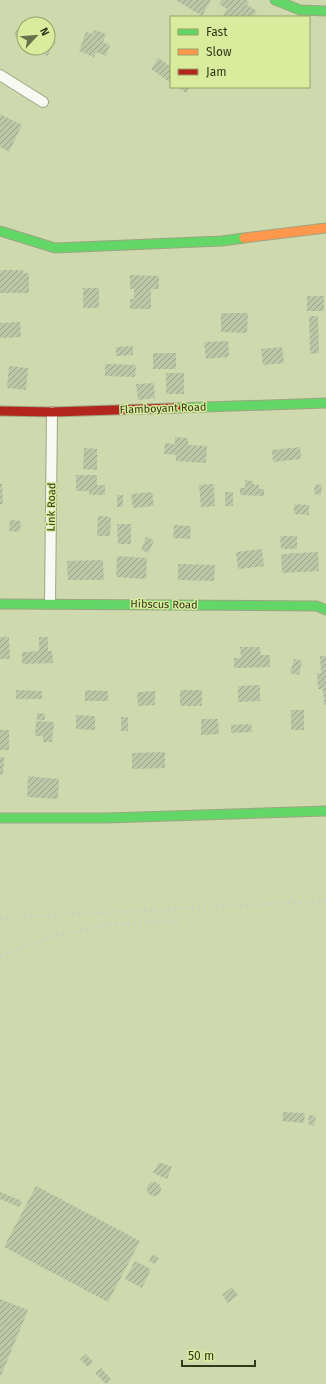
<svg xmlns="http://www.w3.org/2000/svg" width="326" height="1384" viewBox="0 0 326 1384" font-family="'Fira Sans',sans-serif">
<defs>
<pattern id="building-hatch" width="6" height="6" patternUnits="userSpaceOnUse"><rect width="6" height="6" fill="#bac8a8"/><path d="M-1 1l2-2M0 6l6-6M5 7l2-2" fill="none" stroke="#98a388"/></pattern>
</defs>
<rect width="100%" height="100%" fill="#cfd9ae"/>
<path fill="url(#building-hatch)" d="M176 0H211L202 16Z
M222 0H246L249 2 247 5 257 11 253 17H222L227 9 219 4Z
M22 21 27 24H24V42L14 35Z
M94 30 106 34 103 42 110 45 106 56 96 52 94 57 79 51 86 32 93 34Z
M48 37 56 42 47 56 34 48H48Z
M158 58 171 67V83L151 69Z
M177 87H190L186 93Z
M0 114 22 125 9 152 0 147Z
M0 270H23V273H29V293H0Z
M130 275 159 276V289H151V309H130V299H134V289H130Z
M83 288H99V308H83Z
M307 296H324V311H307Z
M221 313H248L247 333 221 332Z
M309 316H318L319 353 310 354Z
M20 322 21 337 0 338V323Z
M228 341 229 357 206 359 204 342Z
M133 346V355L116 356V347Z
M282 347 284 363 263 365 261 349Z
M153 353H176V369H153Z
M105 364 136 365 135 377 105 376Z
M9 366 28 368 26 390 7 388Z
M166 373H184V394H166Z
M154 383 155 398 138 400 136 384Z
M175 437 188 438V445L207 446 206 463 176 461V455L164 454 165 443 175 444Z
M300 447 301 459 273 462 272 450Z
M84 448 97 449V470L83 469Z
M76 475H97V485H105V495H89V491H76Z
M245 480 253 481V484L259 485V489H264V496L240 495V488H245Z
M0 484H2L3 504H0Z
M214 484 215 506 201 507 199 485Z
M315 484 322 485 321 495 314 494Z
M152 492 154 506 133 508 131 494Z
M225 492H233V506H225Z
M117 495H123V507H117Z
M294 504 309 505V515L294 514Z
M98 516 111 517 110 536H97Z
M10 520 21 521 20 532 9 531Z
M117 524H131V544H118Z
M174 525 191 526 190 539 173 538Z
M280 536H297V549H281Z
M146 537 154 540 149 553 141 550Z
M262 549 264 566 238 569 236 552Z
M318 552 319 571 282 573 281 554Z
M117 556 147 558 146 579 116 577Z
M103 560 104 580H68L67 561Z
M178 564 215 565 214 581 178 580Z
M0 637H9L10 659H0Z
M39 637H48V651H52L53 663 22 664V652L39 651Z
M240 647H260L261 655H270V667L234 668V658H241Z
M320 656H326V705H324L323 689H318L317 673H321Z
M294 659 302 661 299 675 290 673Z
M260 685V701L238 702V686Z
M16 690 42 691V699H16Z
M85 690 108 691V701H85Z
M180 690H202V706H180Z
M155 691V705L138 706 137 692Z
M291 710H304V730H291Z
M37 713 45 714V720H37Z
M76 715 95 716V730L76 729Z
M121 717H128V731H121Z
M201 719H218L219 734 201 735Z
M36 721 54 722 52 742H43V736H35Z
M251 724 252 732 231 733V725Z
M0 730H9V750H0Z
M165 752V768L132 769V753Z
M0 757H4L3 775H0Z
M28 776 59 779 58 799 27 797Z
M283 1112 305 1113 304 1123 282 1121Z
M309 1115 316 1116 314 1126 308 1124Z
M159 1162 172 1167 167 1179 153 1173Z
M147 1189a7 7 0 1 1 14 0a7 7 0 1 1-14 0Z
M36 1186 140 1241 108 1302 4 1247Z
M0 1192 22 1201 19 1207 0 1199Z
M152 1254 159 1258 155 1264 149 1261Z
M135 1261 151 1269 142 1288 125 1279Z
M232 1287 238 1295 228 1303 222 1295Z
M0 1299 28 1310 0 1378Z
M86 1354 93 1362 88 1367 80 1359Z
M101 1368 111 1379 106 1384 95 1373Z"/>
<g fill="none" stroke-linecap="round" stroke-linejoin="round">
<g stroke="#9ea583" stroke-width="12">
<path id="street" d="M0 75 43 102
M50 603 52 412"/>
</g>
<g stroke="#9ea583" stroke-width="11">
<path id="fast" d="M275 0 300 10 326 11
M0 231 55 248 222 241 244 238
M176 408 326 403
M0 604 317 606 326 610
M0 818H107L326 811"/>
</g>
<g stroke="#9ea583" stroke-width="11">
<path id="slow" d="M244 238 326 228"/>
</g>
<g stroke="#9ea583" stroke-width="11">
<path id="jam" d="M0 411 52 412 176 408"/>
</g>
<use href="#street" stroke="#f8f9f3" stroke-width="10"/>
<use href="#fast" stroke="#63d668" stroke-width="9"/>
<use href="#slow" stroke="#ff974d" stroke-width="9"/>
<use href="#jam" stroke="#b3261e" stroke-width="9"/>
<path stroke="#ccd0c2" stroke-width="3" stroke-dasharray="2 4" stroke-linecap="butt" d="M0 918 326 901
M0 956 59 935 104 925 180 921"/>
</g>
<g text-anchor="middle" stroke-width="3" stroke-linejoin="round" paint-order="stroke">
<g font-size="11" fill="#323818" stroke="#d9eb9c">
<text transform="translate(163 408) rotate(-2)" y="4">Flamboyant Road</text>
<text transform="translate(51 507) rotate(-89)" y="4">Link Road</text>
<text transform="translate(164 604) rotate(1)" y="4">Hibscus Road</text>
</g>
</g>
<rect x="170" y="16" width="140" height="72" fill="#d9eb9c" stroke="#96a367"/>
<rect x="178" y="29" width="20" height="6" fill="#63d668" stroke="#96a367"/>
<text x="206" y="36" font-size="12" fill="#323818">Fast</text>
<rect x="178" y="49" width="20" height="6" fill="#ff974d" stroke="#96a367"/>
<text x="206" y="56" font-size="12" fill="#323818">Slow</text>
<rect x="178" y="69" width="20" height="6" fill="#b3261e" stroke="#96a367"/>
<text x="206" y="76" font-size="12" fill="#323818">Jam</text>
<g transform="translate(36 36) rotate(64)"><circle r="19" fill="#d9eb9c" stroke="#96a367"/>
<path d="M0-3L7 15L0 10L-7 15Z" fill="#69704c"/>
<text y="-6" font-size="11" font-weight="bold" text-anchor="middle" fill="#323818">N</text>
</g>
<path d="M182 1360v6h73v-6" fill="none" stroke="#323818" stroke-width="2"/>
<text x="188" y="1360" font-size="12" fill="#323818" stroke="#d9eb9c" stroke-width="3" paint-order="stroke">50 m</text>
</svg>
